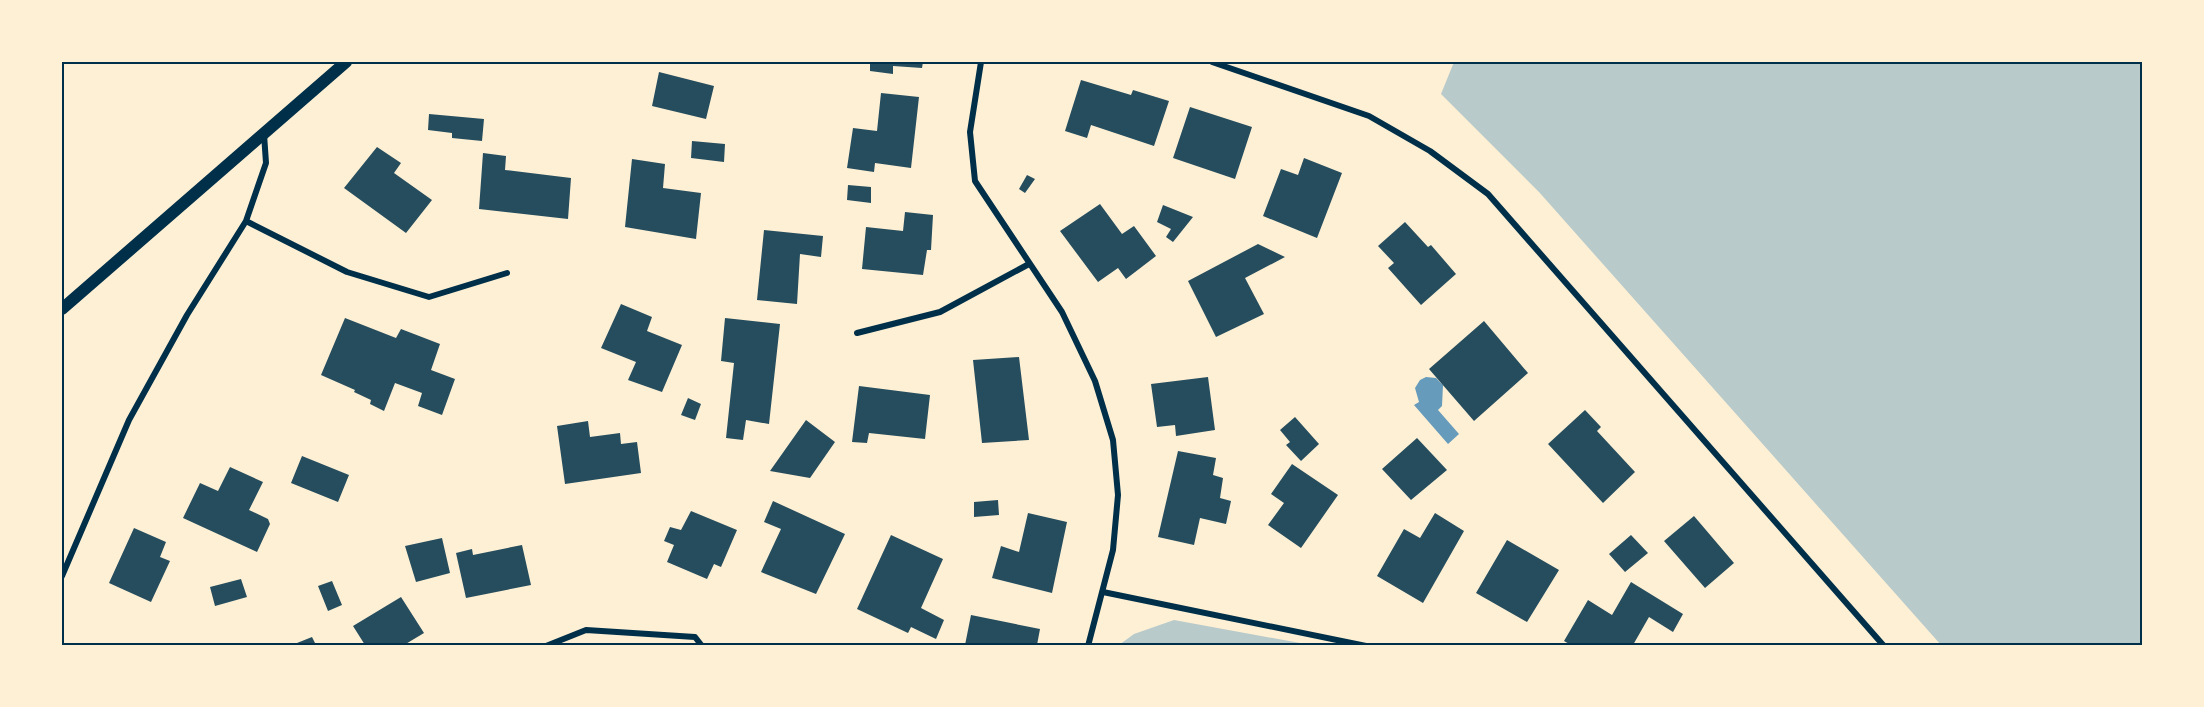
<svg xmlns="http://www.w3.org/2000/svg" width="2204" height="707" viewBox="0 0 2204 707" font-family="'IBM Plex Sans',sans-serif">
<rect width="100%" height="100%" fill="#fdf0d5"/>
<path fill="#b9caca" d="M1454 62H2142V645H1941L1539 192 1441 94Z
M1174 620 1311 645H1119L1134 634Z"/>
<path fill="#669bbc" d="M1426 377 1436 378 1443 385 1442 406 1438 410 1459 434 1448 444 1414 405 1419 402 1415 388 1420 380Z"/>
<path fill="#264d5e" d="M870 62H923L922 68 893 66V74L870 71Z
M659 72 714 86 706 119 652 106Z
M1081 80 1131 95 1133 90 1169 101 1154 146 1091 125 1087 138 1065 131Z
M881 93 919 97 911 168 875 163 874 172 847 168 853 128 877 131Z
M1190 107 1252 127 1235 179 1173 158Z
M429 114 484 119 482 141 452 138V133L428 130Z
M692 141 725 144 724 162 691 158Z
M377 147 401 163 394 173 432 200 406 233 344 188Z
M483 153 506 156 505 170 571 178 568 219 479 209Z
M1304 158 1342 173 1317 238 1263 216 1281 169 1298 175Z
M632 159 665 164 663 188 701 193 696 239 625 227Z
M1027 175 1035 179 1025 193 1019 189Z
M848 185 871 187V203L847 200Z
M1100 204 1122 234 1134 226 1156 256 1126 279 1118 268 1098 282 1060 231Z
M1163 205 1193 217 1173 242 1166 237 1171 229 1157 222Z
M905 212 933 215 931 250H927L923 275 862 269 866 227 903 231Z
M1405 222 1428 247 1431 245 1456 274 1421 305 1388 268 1394 263 1378 246Z
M764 230 823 236 821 257 800 254 797 304 757 300Z
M1258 244 1285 257 1245 278 1264 314 1216 337 1188 281Z
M621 304 652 317 647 331 682 345 662 392 628 380 636 362 601 348Z
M345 318 396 338 401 329 440 344 431 370 455 379 442 415 418 406 422 393 395 383 384 411 370 404 371 400 354 392 355 390 321 375Z
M725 318 780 324 769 424 746 420 743 440 726 438 734 363 721 361Z
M1484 321 1528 373 1474 421 1429 369Z
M1019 357 1029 440 982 443 973 360Z
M1208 377 1215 430 1176 436 1175 425 1157 427 1151 384Z
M859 386 930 395 925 439 869 433 867 443 852 442Z
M688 398 701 404 695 420 681 415Z
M1585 410 1601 427 1597 431 1635 472 1603 503 1548 444Z
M1295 417 1319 444 1301 461 1286 445 1290 442 1280 430Z
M806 420 835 442 819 465 810 478 770 471Z
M588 421 590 437 620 433 621 444 637 442 641 473 565 484 557 426Z
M1417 438 1447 470 1411 500 1382 469Z
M1178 451 1216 458 1213 475 1223 478 1220 498 1231 501 1226 524 1200 518 1194 545 1158 537Z
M302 456 349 475 338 502 291 483Z
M1292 464 1338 495 1301 548 1268 525 1284 503 1271 494Z
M230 467 263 482 249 510 268 519 270 524 257 552 183 518 200 483 218 491Z
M998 500 999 515 974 517V502Z
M773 501 845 534 816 594 761 572 781 529 764 522Z
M691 511 737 530 721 567 714 564 707 579 667 562 674 545 664 541 670 527 681 530Z
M1028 513 1067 522 1052 593 992 578 1001 546 1019 552Z
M1435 513 1464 531 1423 603 1377 576 1404 529 1420 538Z
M1694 516 1734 563 1705 588 1664 541Z
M134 528 166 542 160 557 170 561 151 602 109 583Z
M891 535 943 559 921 608 944 620 936 639 911 627 908 633 857 609Z
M1631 535 1648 553 1625 572 1609 554Z
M442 538 450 573 416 582 405 546Z
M1507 540 1559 570 1527 622 1476 593Z
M522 545 531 585 466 598 456 553 472 549 473 555Z
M241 579 247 597 215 606 210 587Z
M332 581 342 605 328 611 318 586Z
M1631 582 1683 614 1673 632 1649 617 1633 645H1571L1564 641 1588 600 1612 615Z
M401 597 424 633 404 645H365L353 626Z
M971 615 1040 629 1037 645H965Z
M312 637 316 645H292Z"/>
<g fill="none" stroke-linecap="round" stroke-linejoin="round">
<path stroke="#003049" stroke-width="6" d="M981 62 970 132 975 181 1062 312 1095 381 1113 440 1118 495 1113 550 1088 646
M1212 62 1369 116 1430 151 1488 194 1884 646
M246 221 347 272 429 297 507 273
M857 333 940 312 1029 264
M62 576 129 420 187 315 246 221 266 163 264 134
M1103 592 1366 646
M546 646 586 630 695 637 702 646"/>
<path stroke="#003049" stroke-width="12" d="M62 309 346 62"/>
</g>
<rect width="2204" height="707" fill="none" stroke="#fdf0d5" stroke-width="126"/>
<rect x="63" y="63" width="2078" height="581" fill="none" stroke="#003049" stroke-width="2"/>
</svg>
